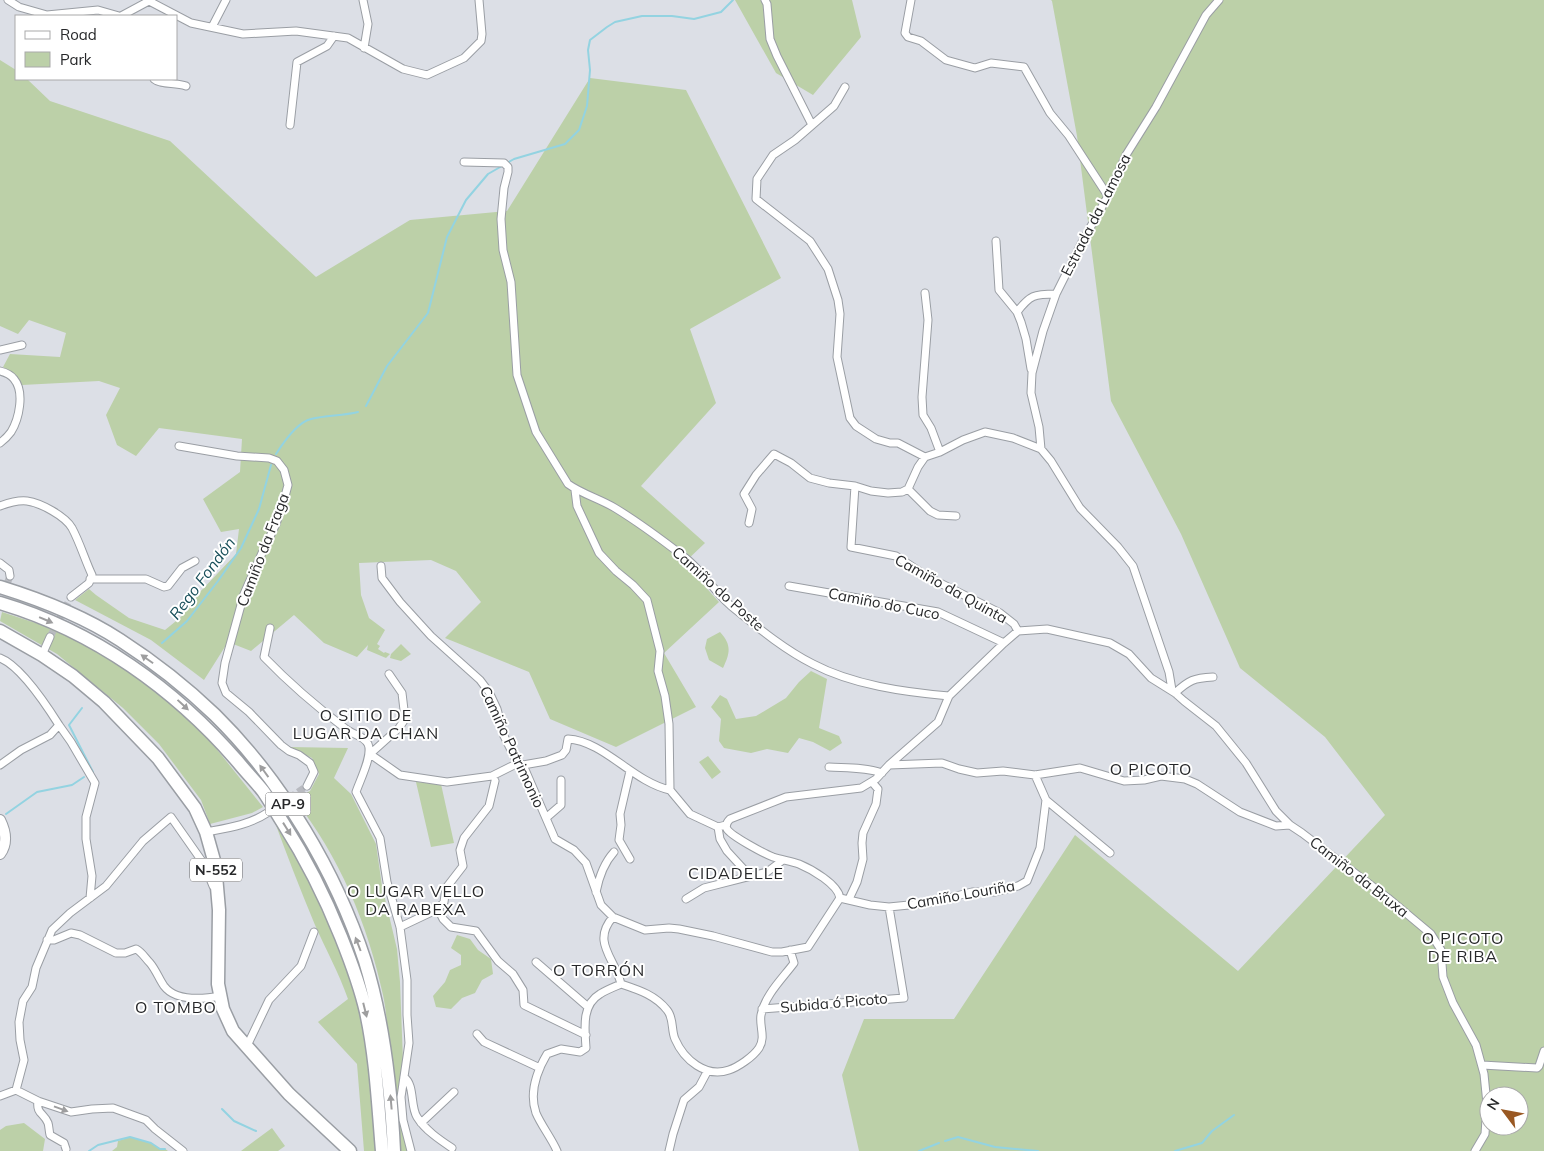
<svg xmlns="http://www.w3.org/2000/svg" width="1544" height="1151" viewBox="0 0 1544 1151" font-family="Mulish,sans-serif">
<rect width="100%" height="100%" fill="#dcdfe6"/>
<path fill="#bcd0a8" fill-rule="evenodd" d="M735 0H852L861 37 813 95 776 73Z
M1051 0H1544V1151H859L842 1075 864 1019H954L1075 835 1238 971 1385 815 1325 737 1240 668 1181 534 1111 401 1077 136 1052 1ZM1489 1096H1519V1126H1489Z
M0 60 16 70V79H27L50 101 170 141 316 277 410 220 507 211 590 78 686 90 781 278 690 329 716 403 641 486 705 543 684 563 719 602 664 653 696 707 616 747 550 719 529 672 445 638 481 602 456 571 431 560 359 563 361 595 369 618 385 630 377 644 380 646 378 649 384 653 385 652 390 654 386 658 367 650 368 645 357 657 324 643 294 615 251 651 228 642 204 680 151 640 75 600 89 589 96 595 129 618 165 630 181 617 199 593 236 554 239 529 221 532 203 499 240 472 242 439 159 428 136 456 117 445 106 415 120 388 99 381 22 385 16 375 3 367 10 354 60 357 66 333 29 320 18 334 0 326Z
M2 612 63 632 113 661 166 698 211 742 263 807 252 813 210 824 201 800 159 744 123 708 57 654 0 621Z
M720 632C732 645 730 653 723 668L709 660 705 648 707 639Z
M401 644 411 654 401 661 390 658 391 654Z
M811 671 827 679 819 728 839 736 842 743 830 751 813 742 799 738 788 753 767 749 751 753 724 748 719 741 721 719 711 707 720 695 727 699 736 719 756 716 786 698 799 682Z
M289 747 348 748 334 778 351 794 376 844 382 886 397 949 400 982 403 1061V1130L407 1151H400C397 1113 393 1075 388 1037 387 1023 386 1009 383 995 368 925 339 855 294 799L310 791 319 774 312 758Z
M708 756 721 772 712 779 699 762Z
M416 782 441 784 454 843 431 847Z
M273 817 296 854 318 899 340 947 355 988 370 1060 376 1151H364L357 1064 318 1022 348 999C339 973 326 950 315 925 300 889 286 853 273 817Z
M457 935 470 939 478 950 491 959 493 974 482 980 475 993 462 998 451 1009 436 1007 433 996 445 982 450 970 461 965V955L451 948Z
M24 1123 45 1139 43 1151H0V1130L6 1126Z
M272 1128 285 1146 278 1151H241Z
M130 1137 151 1143 160 1149 164 1148 168 1151H112L117 1147 118 1141Z"/>
<g fill="none" stroke-linecap="round" stroke-linejoin="round">
<path stroke="#93d3e1" stroke-width="2" d="M507 163 514 159 565 144 579 130 587 106 590 70 588 50 590 40 607 27 615 22 642 16H672L694 19 721 12 733 0
M366 406 387 366 428 313 447 237 466 200 488 174 502 166
M276 454C283 443 298 422 311 419 327 415 342 416 358 412
M162 643 187 621 218 581 241 548 259 509 271 465
M82 708 69 725 93 772
M6 814 37 792 72 785 84 777
M222 1109 234 1121 256 1131
M945 1141 958 1137 995 1147 1038 1151
M89 1151 98 1145 130 1137 151 1143 160 1149H165
M919 1151 939 1143
M1175 1151 1202 1143 1212 1131 1234 1115"/>
<path stroke="#b8bac0" stroke-width="7" stroke-dasharray="7 3.5" stroke-linecap="butt" d="M0 603 10 576
M50 637 71 597
M272 810 307 786"/>
<g stroke="#9a9ea4" stroke-width="9">
<path id="street" d="M8 0 19 7 47 15 98 10 119 16
M363 0 368 24 364 48
M765 0 767 4 770 39 777 56 812 125
M911 0 905 33 908 37 921 41 946 60 975 68 991 63 1024 67 1050 113 1069 136 1108 196
M121 16 149 1 191 23 243 34 296 31 348 38 403 69 427 75 464 58 481 41 482 34 479 0
M212 27 226 0
M154 79C161 85 176 82 186 86
M845 87 834 106 795 140 773 155 757 179 756 199 810 241 828 269 838 300 840 314 837 357 850 418 856 426 876 439 890 443H898L925 457 940 452 931 428 923 415 922 397 928 320 925 293
M290 125 297 62 327 46 334 36
M464 162 504 163 508 167V172L504 188 501 219 503 250 511 282 517 375 536 432 568 484C582 494 600 499 615 508 638 522 661 539 683 556 701 569 713 590 730 605 756 626 783 649 813 664 853 685 904 692 949 696
M996 241 999 290 1017 312 1021 322 1026 339 1031 369
M1017 312C1030 295 1034 294 1056 294
M0 350 22 345
M0 371C4 372 11 375 14 379 25 392 19 419 11 432 8 436 4 440 0 443
M179 446 237 456 269 458 277 461 284 470 288 485 284 500 276 524 262 553 244 594 225 663 222 683 226 693 249 712 281 745 289 751 299 755 310 763 314 772 307 786
M1041 449 1039 427 1031 393 1032 373 1043 331 1056 294 1082 242 1108 196 1126 155 1156 107 1206 15 1219 0
M940 452 963 440 985 432 1013 438 1041 449 1051 461 1080 508 1118 547 1133 566 1169 672 1172 690
M925 457 918 467 908 489 930 511 938 515 956 516
M855 486 851 547 896 556 928 577 1000 613 1014 624 1018 631
M575 490 577 506 599 553 616 571 633 585 647 600 660 651 658 671 665 696 669 724 670 790
M0 506C8 503 18 500 27 501 41 503 65 516 72 528 80 543 85 560 92 575L89 583 71 597
M749 523 752 509 744 494 756 475 774 454 791 463 810 478 829 483 855 486 871 491 888 493 902 492 908 489
M0 563 9 570 10 576
M381 566 382 578 400 602 431 636 480 680 489 692 497 709 504 736 517 762 523 765 555 839 574 850 586 863 601 905 613 917
M90 579H146L164 587 168 586 182 568 195 561
M789 586 938 612 1004 643
M270 628 264 657C289 683 317 707 346 729 353 735 363 735 368 744 373 755 360 780 356 792L380 838 387 882 400 927 407 980V1015L409 1043 401 1097 403 1120 411 1151
M42 655 50 637
M0 658C21 666 47 706 59 725L50 735 21 750 0 765
M389 674 402 693 404 710 407 716 399 728 370 754 400 775 447 782 492 776 516 764 523 765 546 761 562 755 566 750 568 739C604 741 633 782 670 790
M1175 693C1189 680 1194 678 1213 677
M59 725 71 742 95 783 86 817V839L92 876 90 898
M889 765 942 763 959 769 977 773 1003 771 1035 775 1080 768 1124 781 1144 780 1161 776 1185 779 1197 784 1240 812 1276 826 1290 825
M829 767C846 768 865 767 882 773
M1035 775 1046 800 1110 853
M670 790 690 814 718 827 726 825
M546 818 561 805V780
M718 827 720 839 727 851 750 876
M206 832C227 828 249 825 267 813
M630 859 619 840 621 825 620 814 630 771
M596 892C599 877 604 863 614 852
M840 898 870 905 889 907 929 903 972 892H995L1018 886 1027 881 1040 848 1046 800
M686 899 704 888 767 872 783 860
M849 899 857 882 863 859 862 843 863 833 876 804 878 789 872 782
M438 909 443 919 451 927 476 931 498 961 513 974 523 990 524 1005 586 1035
M400 927 438 909 444 902 446 888 463 866 460 850 464 838 489 806 495 781
M47 940H54L71 933 80 935 116 953H125L136 949C142 952 145 958 150 963 156 970 159 979 164 986 176 1002 204 999 221 996
M536 962 588 1007
M621 984C639 990 655 995 667 1010 674 1018 671 1030 675 1039 684 1060 706 1078 729 1070 738 1067 753 1057 759 1048 766 1037 759 1026 761 1015 765 995 782 979 794 963L790 950
M762 1009 904 998 889 907
M477 1034 484 1042 540 1068
M247 1046 269 1000 301 966 314 932
M1482 1065 1537 1068 1539 1066 1544 1051
M404 1077C415 1085 410 1106 417 1117 425 1130 440 1140 452 1148
M16 1090 38 1101 71 1112 92 1109 113 1108 146 1120 155 1129 183 1151
M0 1096 16 1090 24 1060 20 1040 19 1022 23 1001 32 987 36 968 52 930 70 913 106 886 143 841 171 817 204 864 213 886
M38 1101C36 1114 44 1113 48 1123 49 1126 49 1131 50 1135L64 1143 66 1149
M421 1123 454 1092
M557 1151C552 1139 541 1125 536 1113 529 1093 537 1071 547 1054L561 1049 580 1052 586 1048C585 1030 581 1005 600 994 606 990 614 987 621 984 615 958 591 942 613 917L645 930 669 928 679 929 713 936 772 952H782L808 947 840 898C838 884 811 869 799 864 791 861 782 860 773 857 765 854 731 836 727 829 725 825 727 822 730 819L786 797 861 788 876 779 889 765 938 722 949 696 1004 643 1018 631 1047 629 1110 643 1129 654 1151 678 1175 693 1184 701 1216 726 1246 763 1276 811 1290 825 1302 833 1388 898 1431 934 1441 950 1443 977 1453 1003 1476 1045 1484 1074 1487 1104 1485 1134 1475 1151
M669 1151 673 1134 684 1100 699 1087 707 1072"/>
</g>
<g stroke="#9a9ea4" stroke-width="12">
<path id="secondary" d="M0 820C6 832 8 843 0 854"/>
</g>
<g stroke="#9a9ea4" stroke-width="15">
<path id="highway" d="M0 587C42 600 83 616 120 640 154 662 186 687 215 715 282 781 336 872 365 961 384 1023 391 1087 394 1151
M0 603C94 631 175 689 238 762 246 772 255 781 263 791 270 801 276 812 283 823 306 859 325 897 341 937 351 962 360 986 366 1012 376 1058 378 1105 382 1151
M0 631 42 655 73 676 104 702 158 758 195 808 206 832 215 864 219 910 218 984 223 1009 233 1031 289 1094 350 1151"/>
</g>
<use href="#street" stroke="#fff" stroke-width="7"/>
<use href="#secondary" stroke="#fff" stroke-width="10"/>
<use href="#highway" stroke="#fff" stroke-width="12"/>
</g>
<defs><path id="oneway-solid" d="M-6-.8H1V-3.2L6.5 0L1 3.2V.8H-6Z" transform="scale(1.25)"/></defs>
<g fill="#9e9e9f">
<use href="#oneway-solid" transform="translate(46 620) rotate(23)"/>
<use href="#oneway-solid" transform="translate(147 659) rotate(-145)"/>
<use href="#oneway-solid" transform="translate(183 705) rotate(43)"/>
<use href="#oneway-solid" transform="translate(264 771) rotate(-126)"/>
<use href="#oneway-solid" transform="translate(287 829) rotate(58)"/>
<use href="#oneway-solid" transform="translate(358 944) rotate(-111)"/>
<use href="#oneway-solid" transform="translate(365 1010) rotate(76)"/>
<use href="#oneway-solid" transform="translate(391 1102) rotate(-95)"/>
<use href="#oneway-solid" transform="translate(61 1109) rotate(20)"/>
</g>
<g text-anchor="middle" stroke-width="4" stroke-linejoin="round" paint-order="stroke">
<g fill="#fff" stroke="#68686a" stroke-width="1">
<rect x="265.5" y="792.5" width="45" height="23" rx="4"/>
<rect x="190" y="858.5" width="52" height="23" rx="4"/>
</g>
<g font-size="14" font-weight="bold" fill="#27282a">
<text x="288" y="809">AP-9</text>
<text x="216" y="875">N-552</text>
</g>
<g font-size="15" fill="#27282a" stroke="#fff">
<text transform="translate(1096 215) rotate(-63)" y="5">Estrada da Lamosa</text>
<text transform="translate(263 550) rotate(-69)" y="5">Camiño da Fraga</text>
<text transform="translate(718 589) rotate(42)" y="5">Camiño do Poste</text>
<text transform="translate(951 589) rotate(29)" y="5">Camiño da Quinta</text>
<text transform="translate(884 604) rotate(11)" y="5">Camiño do Cuco</text>
<text transform="translate(512 747) rotate(65)" y="5">Camiño Patrimonio</text>
<text transform="translate(1359 877) rotate(38)" y="5">Camiño da Bruxa</text>
<text transform="translate(961 895) rotate(-10)" y="5">Camiño Louriña</text>
<text transform="translate(834 1003) rotate(-5)" y="5">Subida ó Picoto</text>
</g>
<g font-size="16" font-style="italic" fill="#184f5a" stroke="#fff">
<text transform="translate(202 578) rotate(-53)" y="6">Rego Fondón</text>
</g>
<g font-size="16" letter-spacing="1" fill="#27282a" stroke="#fff">
<text x="366" y="721">O SITIO DE<tspan x="366" dy="18">LUGAR DA CHAN</tspan></text>
<text x="1151" y="775">O PICOTO</text>
<text x="736" y="879">CIDADELLE</text>
<text x="416" y="897">O LUGAR VELLO<tspan x="416" dy="18">DA RABEXA</tspan></text>
<text x="1463" y="944">O PICOTO<tspan x="1463" dy="18">DE RIBA</tspan></text>
<text x="599" y="976">O TORRÓN</text>
<text x="176" y="1013">O TOMBO</text>
</g>
</g>
<rect x="15" y="15" width="162" height="65" fill="#ffffff" stroke="#a9a9aa"/>
<rect x="25" y="31" width="25" height="8" fill="#ffffff" stroke="#a9a9aa"/>
<text x="60" y="40" font-size="15" fill="#27282a">Road</text>
<rect x="25" y="52" width="25" height="15" fill="#bcd0a8" stroke="#a9a9aa"/>
<text x="60" y="65" font-size="15" fill="#27282a">Park</text>
<g transform="translate(1504 1111) rotate(302)"><circle r="24" fill="#ffffff" stroke="#a9a9aa"/>
<path d="M0-4L9 19L0 12L-9 19Z" fill="#995822"/>
<text y="-8" font-size="14" font-weight="bold" text-anchor="middle" fill="#27282a">N</text>
</g>
</svg>
